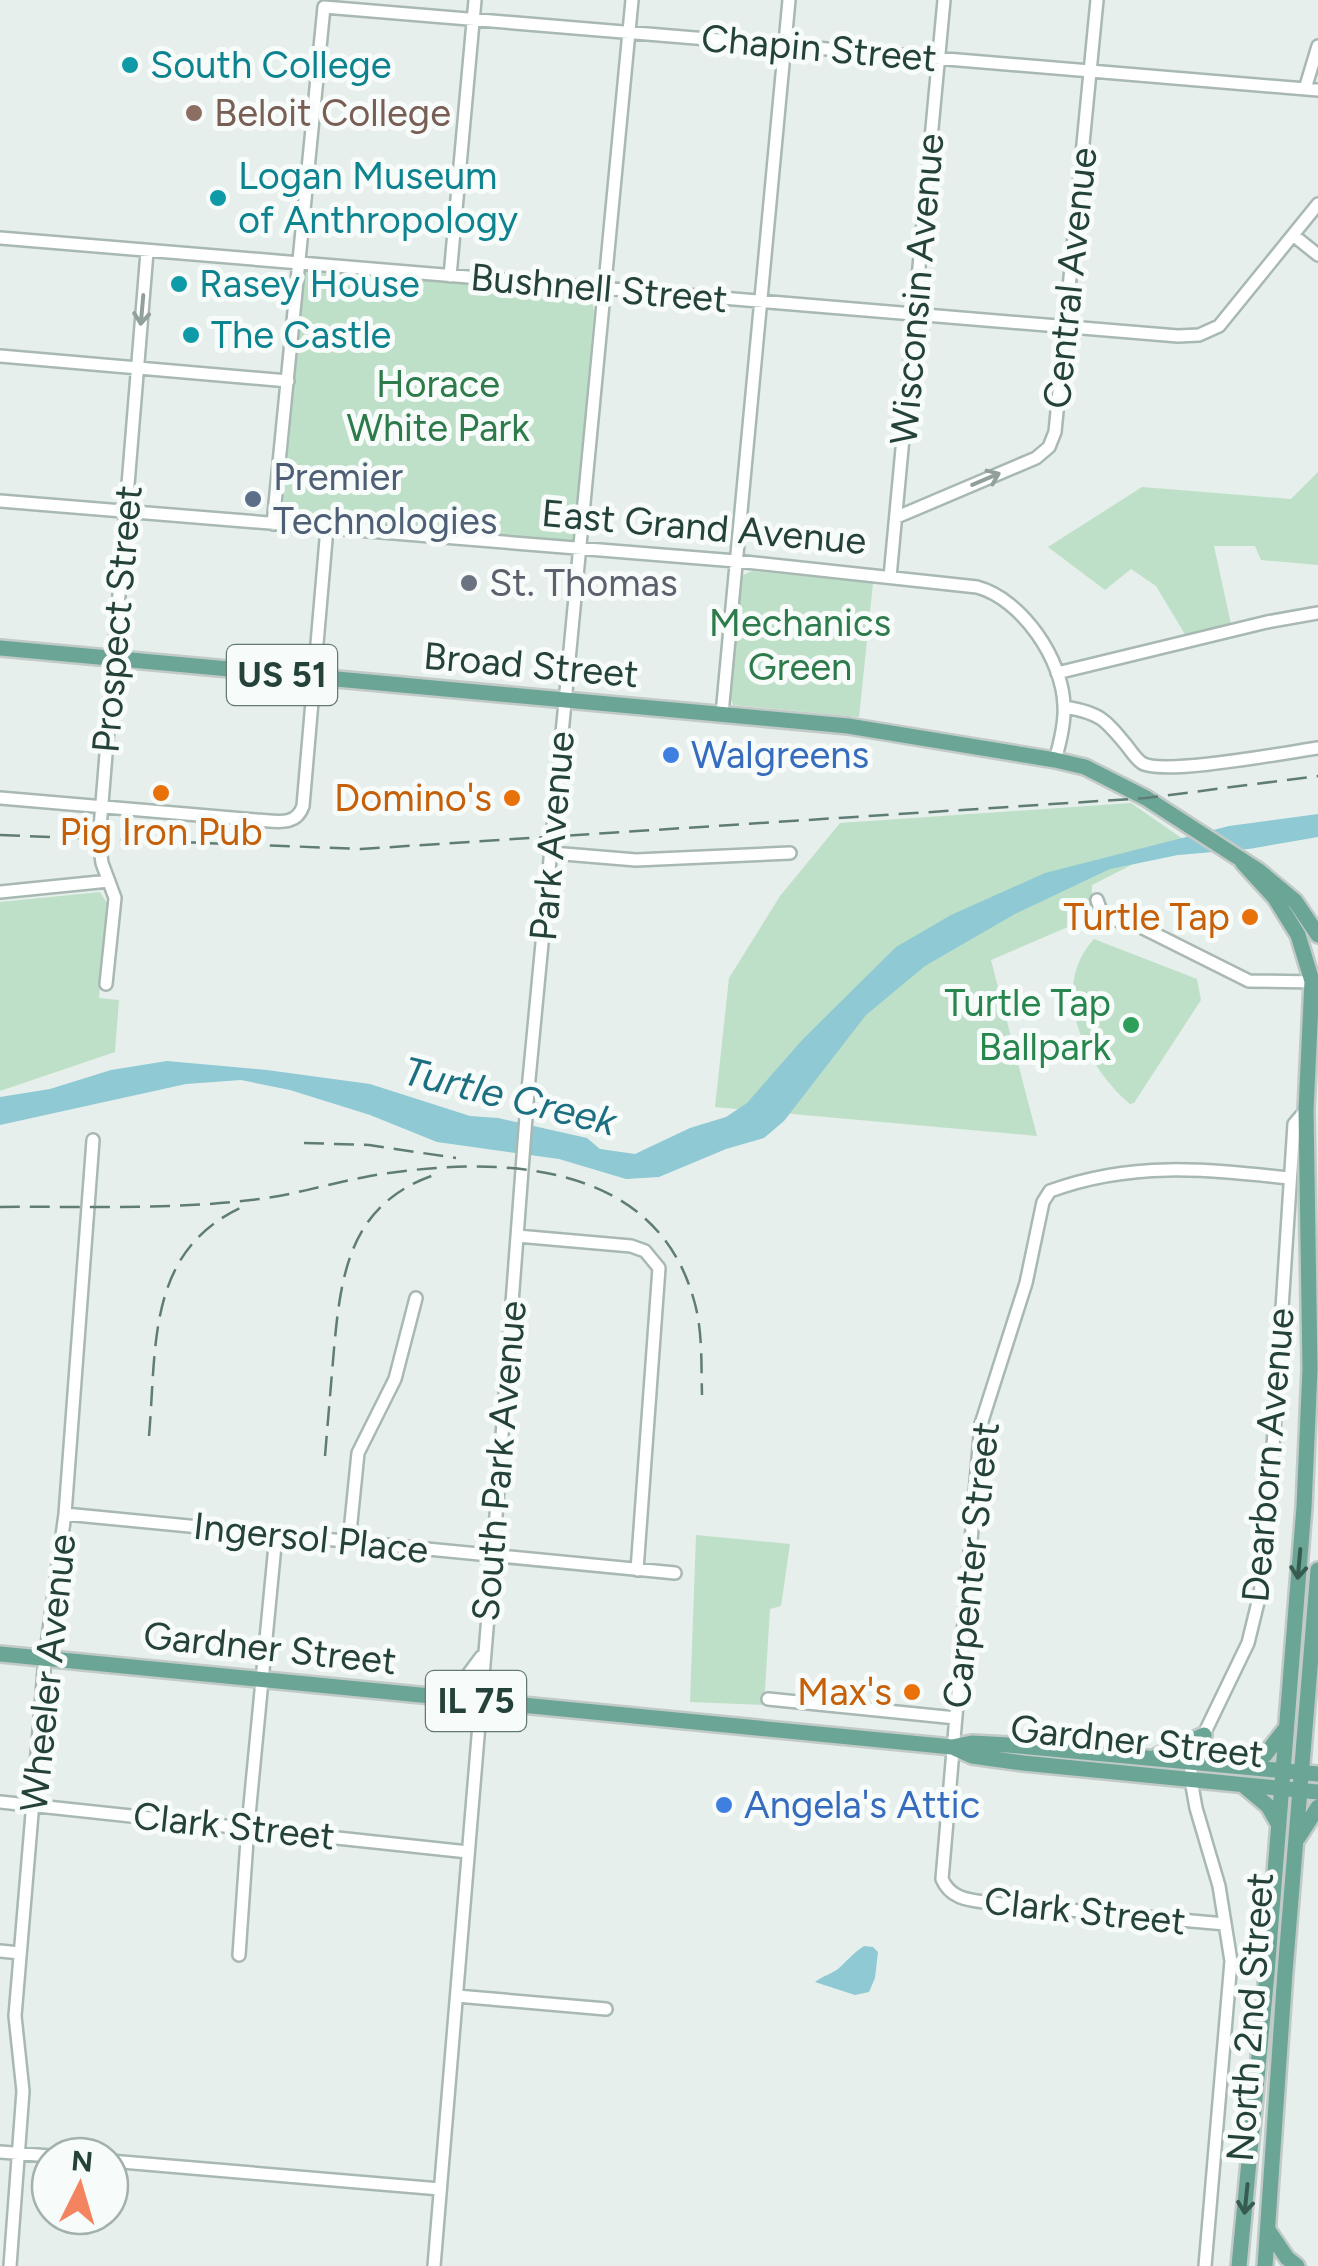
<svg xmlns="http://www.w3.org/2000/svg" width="1318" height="2266" viewBox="0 0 1318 2266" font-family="Figtree,sans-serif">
<rect width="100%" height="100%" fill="#e6efeb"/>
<path fill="#bfe0c8" d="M305 271 584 293 591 297 594 311 574 541 282 518Z
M1318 472V565L1261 560 1255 546H1214L1231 624 1186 636 1156 586 1131 569 1105 590 1048 547 1142 487 1291 499Z
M752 571 873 583 859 717 733 705 730 695 741 576Z
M1131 803 1183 839 1092 885 1091 917 991 960 1037 1136 715 1107 729 978 780 896 840 823Z
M100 892 107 903 99 998 119 1000 115 1052 0 1091V902Z
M1094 939 1197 979 1201 1000 1134 1103 1130 1104C1086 1067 1047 990 1094 939Z
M696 1535 790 1544 781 1606 770 1609 764 1705 690 1702Z"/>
<path fill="#8ec9d4" d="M1318 814V837L1249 849 1178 855 1110 869 1015 914 925 966 866 1015 784 1121 764 1138 726 1149 659 1177 626 1179 559 1159 437 1142 370 1115 290 1090 241 1080 186 1084 0 1125V1097L50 1089 111 1070 167 1061 267 1070 370 1084 470 1116 498 1118 587 1138 600 1149 635 1154 690 1128 726 1117 747 1103 803 1039 896 947 951 915 1045 873 1229 826Z
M864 1946 873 1947 878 1952 875 1978 869 1992 855 1995 815 1982C823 1976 831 1974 838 1969 847 1961 853 1953 864 1946Z"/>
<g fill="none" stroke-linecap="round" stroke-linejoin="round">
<g stroke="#a8b8b2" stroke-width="16">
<path id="minor" d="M1305 89 1318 46
M1293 235 1318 255
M0 238 1178 336 1199 335 1219 326 1318 204
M450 276 475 0
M0 356 288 381
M0 501 736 561 977 587C1022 599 1063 660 1064 706 1065 724 1060 743 1055 760
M897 517 1036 458 1049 447 1055 432 1097 0
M273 524 324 7 1318 90
M890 577 944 0
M1057 673 1267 622 1318 613
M1065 707C1100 713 1105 719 1127 746 1131 751 1136 759 1142 763 1162 776 1289 752 1318 748
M722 714 789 0
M0 798 257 820C276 821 296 827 303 806L327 528
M552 853 636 860 790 853
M0 892 109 881
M1097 900 1103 917 1139 926 1249 981 1318 982
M106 984 115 898 102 863 99 840 147 252
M517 1236 631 1246 645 1251 659 1268 637 1570
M65 1514 675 1573
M349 1542 358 1453 395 1379 416 1298
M435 1694 464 1680 481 1657
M768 1699 956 1718
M0 1802 468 1852
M1225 1924 991 1903C971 1900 951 1900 942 1879L981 1424 1026 1283 1043 1202 1050 1191C1131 1161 1205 1169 1289 1178
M0 1951 20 1953
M239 1955 248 1826 276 1535
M457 1996 606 2009
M0 2152 50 2156
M110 2161 440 2189
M10 2266 23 2091 15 2016 45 1659 65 1514 93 1140
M434 2266 493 1556 528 1090 632 0
M1205 2266 1231 1961 1219 1886 1196 1808 1191 1780V1761L1248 1643 1260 1594 1268 1524 1294 1124 1306 1110"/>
</g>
<g stroke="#c2cac8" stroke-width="20">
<path id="major" d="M0 648 848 726 1055 760 1085 767 1146 798 1259 871 1295 901 1318 935
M0 1654 952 1747 972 1743 1008 1745 1318 1774
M952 1747 972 1756 1023 1763 1318 1792
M1157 1756 1204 1735
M1246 1766 1265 1755 1286 1728
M1243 1785 1268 1806 1279 1825
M1298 1838 1318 1807
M1268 2230 1287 2258 1297 2266
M1239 2266 1267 1973 1304 1507 1310 1369 1306 1110 1312 981 1298 935 1275 898 1243 863
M1265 2266 1285 1972 1318 1570"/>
</g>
<use href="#minor" stroke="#fff" stroke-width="11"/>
<use href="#major" stroke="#6aa596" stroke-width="15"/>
<path stroke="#5f7d75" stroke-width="2.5" stroke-dasharray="20 10" stroke-linecap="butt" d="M0 835 361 849 1146 798 1318 776
M304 1143 369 1145 456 1158
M0 1207C83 1206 169 1210 251 1200 291 1196 331 1183 370 1176 489 1156 652 1156 693 1297 703 1328 701 1363 702 1395
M149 1436C157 1344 146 1248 247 1205
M325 1456C328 1420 331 1385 334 1349 341 1271 351 1204 434 1175"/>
</g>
<defs><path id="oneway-shaft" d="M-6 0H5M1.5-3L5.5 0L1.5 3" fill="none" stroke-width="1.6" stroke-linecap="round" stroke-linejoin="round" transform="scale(2.5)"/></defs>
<g stroke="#92a09c">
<use href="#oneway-shaft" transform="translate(142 310) rotate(95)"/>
<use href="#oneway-shaft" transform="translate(986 479) rotate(-23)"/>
</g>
<g stroke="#365b51">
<use href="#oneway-shaft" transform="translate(1299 1564) rotate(95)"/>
<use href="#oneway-shaft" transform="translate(1246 2199) rotate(96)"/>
</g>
<g fill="#0f9aa8" stroke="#f7fbf9" stroke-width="4">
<circle cx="130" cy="65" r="10"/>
<circle cx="218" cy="198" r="10"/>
<circle cx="179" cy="284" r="10"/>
<circle cx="191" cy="335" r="10"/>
</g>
<circle fill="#8d6e63" stroke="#f7fbf9" stroke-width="4" cx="194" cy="113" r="10"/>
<circle fill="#5c6f8a" stroke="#f7fbf9" stroke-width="4" cx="253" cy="499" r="10"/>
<circle fill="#6b7280" stroke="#f7fbf9" stroke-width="4" cx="469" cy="583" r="10"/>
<g fill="#3f7fe0" stroke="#f7fbf9" stroke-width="4">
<circle cx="671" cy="755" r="10"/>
<circle cx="724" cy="1805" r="10"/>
</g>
<g fill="#e8710a" stroke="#f7fbf9" stroke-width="4">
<circle cx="161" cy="793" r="10"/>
<circle cx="512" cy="798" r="10"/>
<circle cx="1250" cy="917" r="10"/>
<circle cx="912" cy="1692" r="10"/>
</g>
<circle fill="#2e9e5b" stroke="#f7fbf9" stroke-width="4" cx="1131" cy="1025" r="10"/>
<g text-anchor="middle" stroke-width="10" stroke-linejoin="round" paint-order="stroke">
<g fill="#f7fbf9" stroke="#637a73" stroke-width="2.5">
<rect x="227" y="645" width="110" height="60" rx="8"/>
<rect x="426" y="1671" width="100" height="60" rx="8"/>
</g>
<g font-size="35" font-weight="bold" fill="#24423a">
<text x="282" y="687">US 51</text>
<text x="476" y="1713">IL 75</text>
</g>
<g font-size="38" fill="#24423a" stroke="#f7fbf9">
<text transform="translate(819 48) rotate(5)" y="13">Chapin Street</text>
<text transform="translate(1070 278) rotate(-84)" y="13">Central Avenue</text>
<text transform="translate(599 288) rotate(5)" y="13">Bushnell Street</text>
<text transform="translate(917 289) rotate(-85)" y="13">Wisconsin Avenue</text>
<text transform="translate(704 527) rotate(5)" y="13">East Grand Avenue</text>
<text transform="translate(117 619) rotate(-85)" y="13">Prospect Street</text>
<text transform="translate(531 665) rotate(5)" y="13">Broad Street</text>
<text transform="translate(552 836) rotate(-85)" y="13">Park Avenue</text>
<text transform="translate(1268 1455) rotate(-85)" y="13">Dearborn Avenue</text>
<text transform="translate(499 1461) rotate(-85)" y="13">South Park Avenue</text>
<text transform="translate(311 1538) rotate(6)" y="13">Ingersol Place</text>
<text transform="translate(971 1565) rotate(-84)" y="13">Carpenter Street</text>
<text transform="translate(270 1648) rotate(6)" y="13">Gardner Street</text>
<text transform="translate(48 1673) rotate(-84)" y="13">Wheeler Avenue</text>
<text transform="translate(1137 1741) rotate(6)" y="13">Gardner Street</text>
<text transform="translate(234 1826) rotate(6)" y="13">Clark Street</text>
<text transform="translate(1085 1911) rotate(6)" y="13">Clark Street</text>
<text transform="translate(1250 2017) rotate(-86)" y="13">North 2nd Street</text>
</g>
<g font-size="38" fill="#0d838f" stroke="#f7fbf9" text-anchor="start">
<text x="150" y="78">South College</text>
<text x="238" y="189">Logan Museum<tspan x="238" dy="44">of Anthropology</tspan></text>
<text x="199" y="297">Rasey House</text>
<text x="211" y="348">The Castle</text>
</g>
<g font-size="38" fill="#785e54" stroke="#f7fbf9" text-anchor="start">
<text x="214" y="126">Beloit College</text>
</g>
<g font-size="38" fill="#2d7a4b" stroke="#f7fbf9">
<text x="438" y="397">Horace<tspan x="438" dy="44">White Park</tspan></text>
<text x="800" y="636">Mechanics<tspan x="800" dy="44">Green</tspan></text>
</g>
<g font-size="38" fill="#4e5e75" stroke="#f7fbf9" text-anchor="start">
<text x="273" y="490">Premier<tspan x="273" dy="44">Technologies</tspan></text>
</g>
<g font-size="38" fill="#5b616d" stroke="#f7fbf9" text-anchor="start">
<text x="489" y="596">St. Thomas</text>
</g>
<g font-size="38" fill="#366cbe" stroke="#f7fbf9" text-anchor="start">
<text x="691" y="768">Walgreens</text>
<text x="744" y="1818">Angela's Attic</text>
</g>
<g font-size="38" fill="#c56008" stroke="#f7fbf9" text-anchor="end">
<text x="492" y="811">Domino's</text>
<text x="161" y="845" text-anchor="middle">Pig Iron Pub</text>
<text x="1230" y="930">Turtle Tap</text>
<text x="892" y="1705">Max's</text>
</g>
<g font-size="38" fill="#27864d" stroke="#f7fbf9" text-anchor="end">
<text x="1111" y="1016">Turtle Tap<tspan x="1111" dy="44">Ballpark</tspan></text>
</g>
<g font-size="40" font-style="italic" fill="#1c6f80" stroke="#f7fbf9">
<text transform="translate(510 1096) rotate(14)" y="14">Turtle Creek</text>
</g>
</g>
<g transform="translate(80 2186) rotate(5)"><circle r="48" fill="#f7fbf9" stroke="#a3b1ad" stroke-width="2.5"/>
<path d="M0-8L18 38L0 25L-18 38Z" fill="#f4845f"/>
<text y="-15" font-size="28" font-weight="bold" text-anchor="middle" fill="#24423a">N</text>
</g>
</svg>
